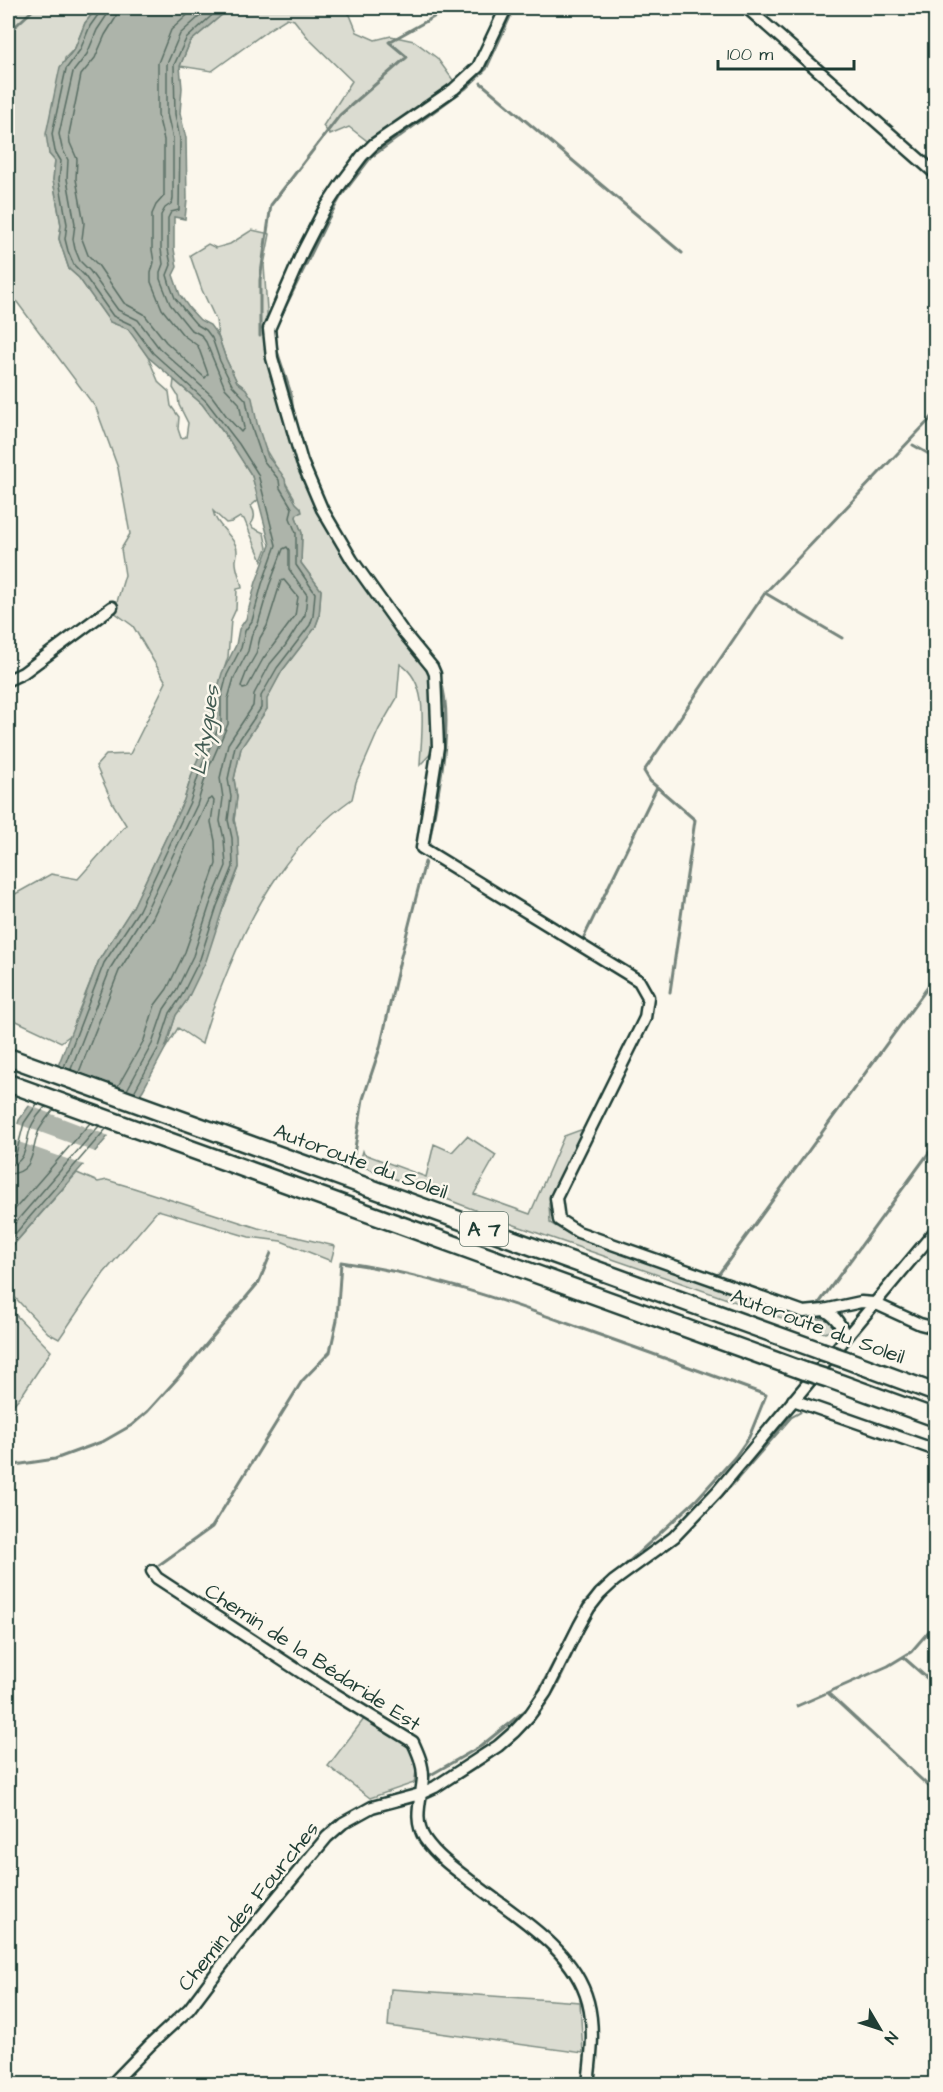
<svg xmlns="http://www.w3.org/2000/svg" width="943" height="2092" viewBox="0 0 943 2092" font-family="'Architects Daughter',sans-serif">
<rect width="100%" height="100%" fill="#fbf7ec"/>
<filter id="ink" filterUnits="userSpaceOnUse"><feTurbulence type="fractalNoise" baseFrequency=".0167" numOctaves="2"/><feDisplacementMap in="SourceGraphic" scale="12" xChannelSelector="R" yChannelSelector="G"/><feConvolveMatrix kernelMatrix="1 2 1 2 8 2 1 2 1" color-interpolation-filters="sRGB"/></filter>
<g filter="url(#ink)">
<path fill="#dbdcd1" stroke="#7d8c82" stroke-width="1.5" d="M18 8H97L85 23 75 48 65 58 49 154 55 161 53 180 61 225 59 239 69 269 79 278 110 322 128 329 136 339 148 357 159 383 169 392 171 406 179 417 178 429 181 438 186 437 188 423 179 405 178 396 173 388 174 380 202 404 234 447 252 476 259 499 251 506C255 512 256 518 251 524L253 528 264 533 267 548 262 561 244 519 240 517 232 522 226 523 213 511C215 524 231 534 236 546 238 551 237 555 236 560 235 569 241 578 242 588L237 589 236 609 231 620 228 657 215 698V720L194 768 184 800 133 907 99 960 77 1015 72 1034 61 1042 8 1017V898L51 874 78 879 126 825 113 804 96 766 106 755 130 754 166 682 133 626 114 612 125 575 121 549 130 534 118 468 96 408 8 290V17Z
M230 8H342L350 15 357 32 375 40 391 36 414 41 437 58 456 84 370 143 349 127 330 135 323 126 352 81 309 39 294 20 287 18 271 28 212 71 180 66 190 42Z
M252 230 270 234 264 265 267 310V358L298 464 429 675 434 750 420 765C421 734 431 683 400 664L397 698 379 729 356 782 352 799C292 841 255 904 228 970 218 995 208 1018 202 1044L178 1028 165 1049 176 1015 187 1000 239 868 238 838 234 820 237 797 234 779 241 748 267 709 266 699 282 671 315 628 319 617 321 590 301 563 302 533 296 517 294 497 264 447 246 389 237 382 226 359 218 336 216 320 202 290 190 255 208 244 216 248 230 244Z
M583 1129 549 1203 550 1223 569 1234 810 1319H831L837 1328 825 1333 503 1221 359 1165 363 1151 364 1154 426 1177 434 1144 452 1152 467 1136 496 1155 474 1194 530 1214 564 1136Z
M77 1173 98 1182 107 1180 134 1188 258 1228 335 1246 331 1261 281 1241 249 1237 158 1210 104 1273 59 1339 48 1333 8 1290V1251Z
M8 1307 51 1351 24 1392 8 1411Z
M364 1719C384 1730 411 1739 416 1764 417 1770 415 1778 414 1783L370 1798 328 1766Z
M391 1989 580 2002 583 2053 388 2026Z"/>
<path fill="#adb4aa" stroke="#74847b" stroke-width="1.5" d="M97 8H230L190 42 180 66 182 88 180 113 186 138 187 199 185 219 174 217V249L177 267 173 275 180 295 189 308 200 320 210 325 218 336 226 359 237 382 246 389 252 398 257 423 268 457 281 473 285 479 286 485 296 503 301 508 302 512 297 514 296 517 302 533 301 563 321 590 319 617 315 628 282 671 267 699V709L241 748 234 779 237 797 234 820 238 838 239 867 223 908 206 961 187 1000 176 1015 165 1049 143 1090 105 1140 8 1251V1157L19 1120 58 1066 99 960 133 907 184 800 194 768 215 720V698L222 673 236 645 239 629 246 619 256 582 270 545 252 476 227 437 202 404 148 357 128 329 110 322 79 278 69 269 59 239 61 225 53 180 55 161 49 154 46 134 60 67 75 48 85 23Z"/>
<path fill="#fbf7ec" d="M56 1063 143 1095 112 1137 25 1104Z
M15 1123 98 1153 87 1166 10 1139Z"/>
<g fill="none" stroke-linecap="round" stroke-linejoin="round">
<path stroke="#586d63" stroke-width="1.5" d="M109 8 107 15 97 30 87 54 73 72 59 134 62 148 68 160 67 179 75 224 73 239 75 249 80 261 90 271 118 310 138 320 159 348 211 395 228 418 241 432 244 428 239 403 225 388 206 342 201 335 190 329 170 304 160 279V272L163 264 161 249V215L165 208 172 203 173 198V139L167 114V64L180 34 209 8
M118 8 115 19 105 35 95 58 81 75 69 134 70 143 77 159 76 179 84 223 82 239 88 255 98 265 124 303 144 314 166 342 205 378 208 374 198 346 183 335 162 309 151 282V273L154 262 152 250V214L156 205 164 196V140L158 115V63L171 30 195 8
M284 580 298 597 295 616 263 659 247 688 243 689 241 686 248 668 256 654 260 638 267 626 281 581Z
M64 1067 104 963 139 910 190 802 200 770 221 722V698L227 675 241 648 245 631 252 621 262 584 276 545 258 474 239 444 206 401 153 353 132 325 113 316 84 275 74 265 68 251 65 239 67 224 59 180 61 161 55 151 52 134 66 69 80 50 90 26 100 12 101 8
M71 1069 111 967 145 913 197 805 207 772 228 724V699L234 678 248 651 252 634 258 624 269 586 283 549 287 547 289 550V569L307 595 305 615 285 646 270 664 254 694 253 706 228 744 220 778 223 798 220 821 224 839 226 866 210 904 193 956 175 993 164 1009 152 1044 127 1090
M79 1072 119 971 153 917 208 800 212 798 214 801 211 822 215 841 216 864 185 952 167 989 155 1005 144 1040 118 1086
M134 1092 159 1047 170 1013 181 997 200 959 217 906 233 867 232 838 228 820 231 797 228 779 235 746 261 708V696L277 668 310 625 313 616 315 593 296 565V533L290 518 292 508 280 488 279 480 263 460 251 425 246 400 232 385 220 361 212 338 206 330 196 324 185 311 175 298 170 285 167 275 171 265 168 249V218L171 212 179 210 180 139 175 114 174 65 186 39 220 8
M8 1158 16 1154 24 1123 37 1104
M8 1165C28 1164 25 1141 31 1127 34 1119 40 1113 45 1107
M8 1174C36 1173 31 1149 39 1130 43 1123 48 1116 53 1110
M8 1217 90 1123
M8 1231 99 1126
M8 1242 106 1129"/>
<path stroke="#74847b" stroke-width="3" d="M8 33 35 8
M481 83 682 253
M260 336V280L271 205 340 115 407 57 389 42 450 8
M293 413 291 394 277 351 275 328 328 219 341 196 371 157 466 88 486 69 514 8
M913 445 936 458
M765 593 842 638
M428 848C436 801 456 724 440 678
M583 939 657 787
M670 992 695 820 650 781 644 771 765 593 936 413
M354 1154 363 1099 380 1048 400 960 425 862
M718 1275 936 976
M817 1306 936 1143
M8 1466 55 1459 104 1441 132 1425 148 1411 177 1379 259 1282 271 1253
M679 1539 731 1486 791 1417 800 1412
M159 1565 212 1527 302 1381 330 1352 337 1320 341 1262C425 1274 498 1298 577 1327 640 1349 703 1372 766 1395L749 1437 735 1457 697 1499 585 1602 540 1689 527 1709 481 1746 427 1777
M903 1657 936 1686
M829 1694 936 1793
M797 1706 888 1666 911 1652 936 1623
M451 1783C496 1757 532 1732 557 1685 571 1659 580 1631 597 1607 614 1583 644 1566 667 1548
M396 1806 414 1802
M206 1995 256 1931
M119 2084 124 2079"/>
<g stroke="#1f3d34" stroke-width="15">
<path id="minor" d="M506 8 478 67 454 89 374 144 362 156 341 184 324 210 303 251 269 329 272 358 302 462 322 509 352 560 404 633 432 667 435 674 438 747 422 848 639 981 648 997 645 1018 556 1198 559 1220 578 1232 804 1312 824 1310 861 1302 874 1303 920 1324 936 1328
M747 8 936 174
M8 680 23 673 112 607
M824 1310C836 1316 841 1325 846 1338
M793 1400 936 1450
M152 1571 157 1578 322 1686 413 1742C418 1753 423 1764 423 1777 422 1798 412 1819 425 1839 438 1858 459 1872 476 1885 517 1917 574 1949 588 2002 595 2029 591 2058 588 2084
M112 2084 150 2045 189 2009 235 1948 327 1837 343 1823 372 1807 420 1794 435 1787 498 1746 514 1732 529 1716 546 1692 579 1626 589 1608 600 1594 614 1581 674 1537 717 1492 936 1230"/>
</g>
<g stroke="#1f3d34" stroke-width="21">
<path id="highway" d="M8 1057 821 1351
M8 1083 804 1371
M844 1359 936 1393
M829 1379 936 1418"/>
</g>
<use href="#minor" stroke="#fbf7ec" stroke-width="10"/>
<use href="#highway" stroke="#fbf7ec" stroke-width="16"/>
<g stroke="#1f3d34" stroke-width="21" stroke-linecap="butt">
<path id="highway-bridge" d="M821 1351 844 1359
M804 1371 829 1379"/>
</g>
<use href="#highway-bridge" stroke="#fbf7ec" stroke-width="16"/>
</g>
</g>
<g text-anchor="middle" stroke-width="5" stroke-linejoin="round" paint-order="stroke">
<rect fill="#fbf7ec" stroke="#61756b" stroke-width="1.5" x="460" y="1212" width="48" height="34" rx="4.5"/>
<g font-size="20" font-weight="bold" fill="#1f3d34">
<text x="484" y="1236">A 7</text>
</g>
<g font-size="21" fill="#1f3d34" stroke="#fbf7ec">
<text transform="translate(361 1161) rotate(20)" y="7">Autoroute du Soleil</text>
<text transform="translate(818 1326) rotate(20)" y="7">Autoroute du Soleil</text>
<text transform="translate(313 1657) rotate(33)" y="7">Chemin de la Bédaride Est</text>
<text transform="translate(248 1906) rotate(-51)" y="7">Chemin des Fourches</text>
</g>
<g font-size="22" font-style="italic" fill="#425b52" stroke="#fbf7ec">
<text transform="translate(204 730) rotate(-81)" y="8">L'Aygues</text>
</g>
</g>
<rect width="943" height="2092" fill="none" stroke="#fbf7ec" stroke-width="30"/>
<rect x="15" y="15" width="913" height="2062" fill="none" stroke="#1f3d34" stroke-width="2" filter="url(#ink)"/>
<g transform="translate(880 2029) rotate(129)" stroke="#fbf7ec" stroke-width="4.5" paint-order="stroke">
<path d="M0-4.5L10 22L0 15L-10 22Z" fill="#1f3d34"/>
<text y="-9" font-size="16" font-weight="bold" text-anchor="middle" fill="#1f3d34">N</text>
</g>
<path d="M718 60v9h136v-9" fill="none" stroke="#1f3d34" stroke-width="3"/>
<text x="727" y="60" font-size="18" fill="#1f3d34" stroke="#fbf7ec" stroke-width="4.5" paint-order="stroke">100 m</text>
</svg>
